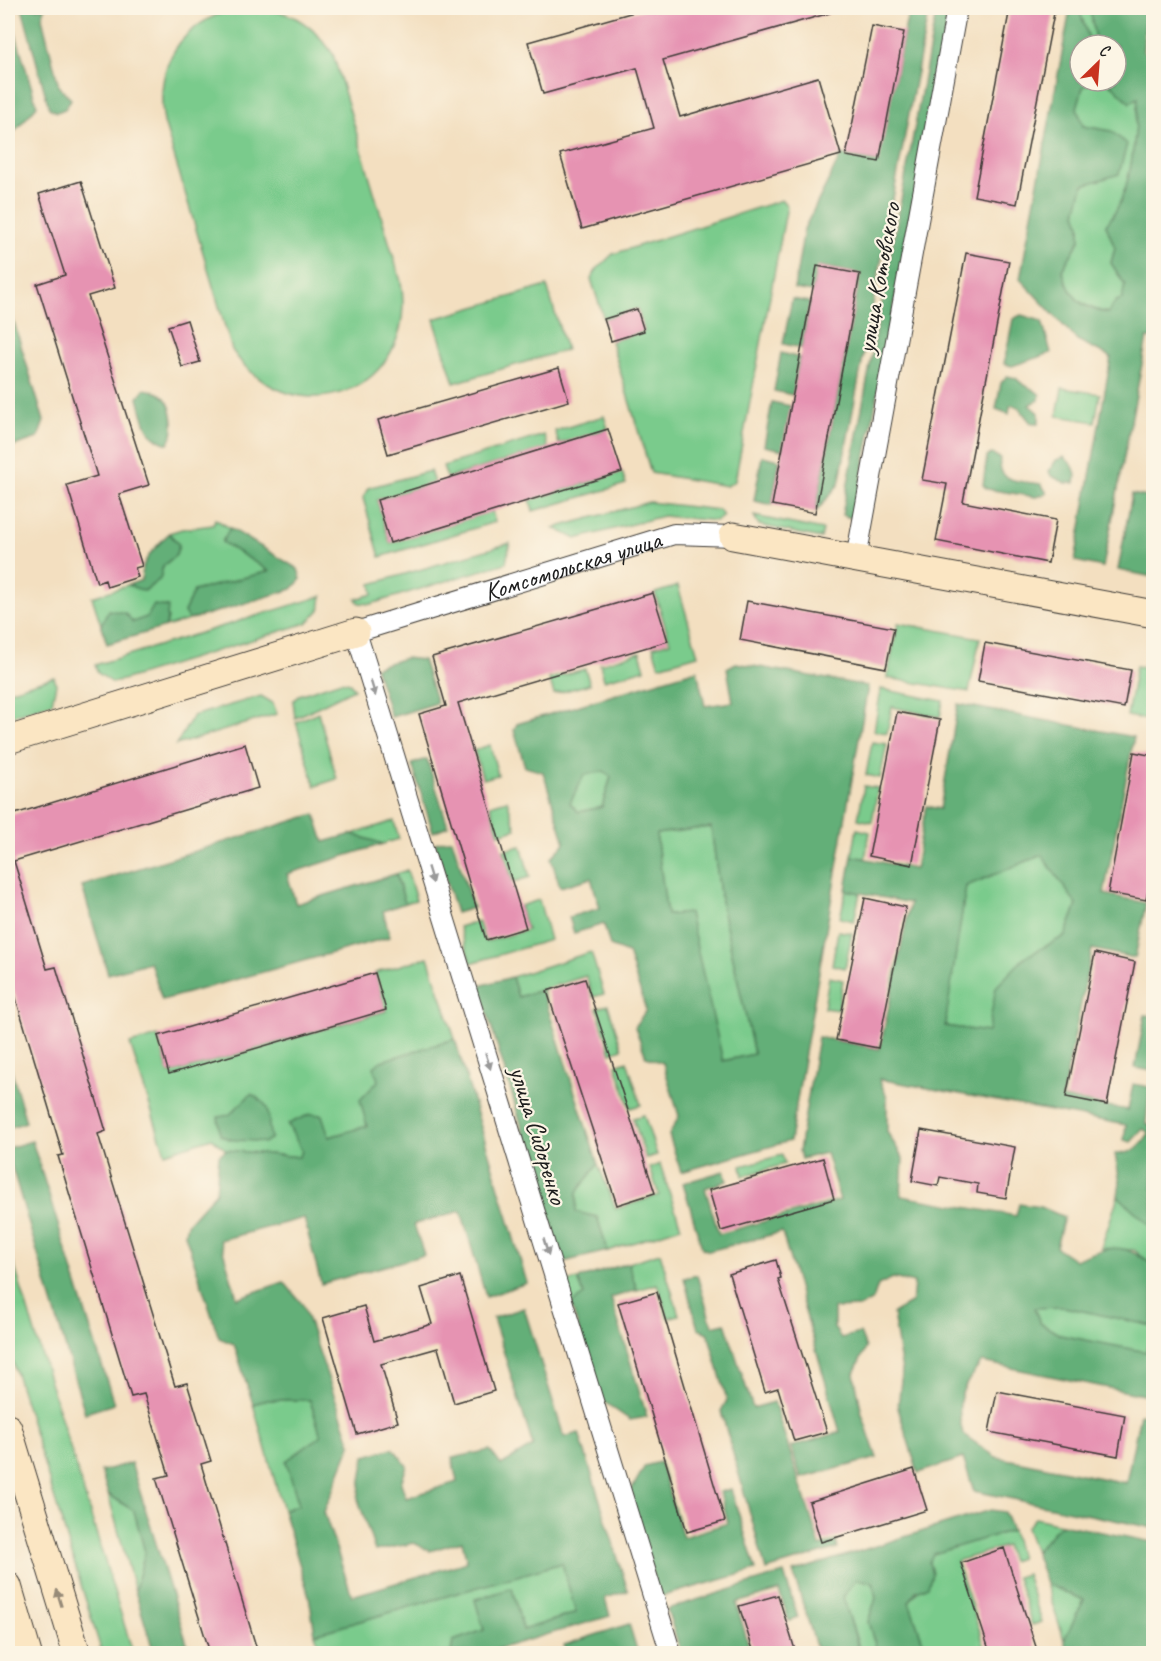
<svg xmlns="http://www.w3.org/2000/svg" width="1161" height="1661" viewBox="0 0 1161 1661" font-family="Caveat,sans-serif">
<rect width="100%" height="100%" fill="#fcf5e5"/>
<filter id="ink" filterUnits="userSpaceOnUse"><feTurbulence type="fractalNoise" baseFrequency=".0167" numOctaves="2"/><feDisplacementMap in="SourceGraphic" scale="12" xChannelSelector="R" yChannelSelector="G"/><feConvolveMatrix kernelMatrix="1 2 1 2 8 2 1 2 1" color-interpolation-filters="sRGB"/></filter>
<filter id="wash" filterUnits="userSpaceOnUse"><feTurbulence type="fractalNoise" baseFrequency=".008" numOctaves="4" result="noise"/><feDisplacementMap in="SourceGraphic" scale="24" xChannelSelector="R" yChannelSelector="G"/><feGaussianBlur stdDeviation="1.35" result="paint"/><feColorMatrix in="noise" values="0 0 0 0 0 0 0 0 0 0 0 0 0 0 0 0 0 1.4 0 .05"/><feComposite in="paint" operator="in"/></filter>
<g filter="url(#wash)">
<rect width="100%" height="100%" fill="#f3dfc0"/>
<path fill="#7acb8c" stroke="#4b7454" stroke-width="1.5" d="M236 8C282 7 306 15 333 54L401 282C420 391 294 440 232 350L164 122C154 64 180 24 236 8Z
M1071 8H1090L1096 45H1091L1079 9 1070 10Z
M1094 81H1108L1110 85 1138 97C1135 138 1133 194 1106 225L1115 248 1111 263 1125 285 1122 300 1109 313C1080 307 1071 298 1062 270L1080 240V225L1076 213 1083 185 1119 174 1111 131 1083 126 1077 108 1083 87Z
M782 200 787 206 735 481 727 486 651 473 611 341 644 331 637 309 604 319 591 279 597 269 613 254Z
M547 286 566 350 454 383 434 319Z
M1062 388 1100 394 1095 422 1057 416Z
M604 416 608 429 559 444 555 431Z
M544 435 548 448 447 478 443 466Z
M430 471 434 483 377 500 390 543 492 511 495 522 380 557 363 498 368 488Z
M622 472 626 484 533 511 530 500Z
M649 502 719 510 723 516 717 521 663 516 576 539 554 528Z
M754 516 823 530 821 538 759 525Z
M215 519 230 528 222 542 270 571 194 591 184 612 189 620 166 627 168 618 147 617 133 622 109 610 101 625 92 597 128 585 145 591 160 579 163 566 176 555 179 545 169 533 182 529 213 525Z
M510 543 506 563 371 604 359 603 356 599 373 594 371 584Z
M678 586 698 655 659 666 653 647 670 642 655 593Z
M322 596 320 610 307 623 113 683 98 673 95 665Z
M898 623 980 638 969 692 887 678Z
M640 652 645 669 604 680 600 664Z
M1136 666 1153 669V721L1127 716Z
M585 669 590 684 554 694 549 679Z
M54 677 56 684 52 703 8 717V691Z
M341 681 350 683 354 689 295 718 293 701 299 695Z
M881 689 943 701 940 717 892 707 887 733 874 731Z
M261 696 273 703 277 714 176 745 193 716Z
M318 712 337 779 315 786 296 722Z
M872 742 887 744 880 778 866 775Z
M490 745 498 775 483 779 474 750Z
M604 771 611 776 602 807 578 812 570 803 584 775Z
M864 786 878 788 872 822 858 819Z
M507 800 516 829 499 834 490 805Z
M394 821 399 839 383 844 352 834Z
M711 827 722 908 754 1054 722 1061 689 913 667 916 656 834Z
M857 829 870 832 865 859 852 856Z
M521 846 530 877 513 882 504 850Z
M1042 855 1077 905 1065 936 1025 957 988 1032 944 1026 966 886Z
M407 870 416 900 405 903 396 874Z
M846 890 860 893 854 921 840 918Z
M539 900 550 940 471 963 459 927 478 921 485 942 527 930 520 906Z
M838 931 852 933 845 968 832 965Z
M591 952 604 994 593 997 586 976 518 997 512 977Z
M428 957 455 1039 426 1048 378 1081 367 1126 329 1137 288 1125 302 1151 299 1157 226 1150 212 1138 165 1153 130 1044 158 1036 169 1074 386 1011 375 973Z
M829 977 843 980 838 1010 824 1008Z
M608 1005 622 1049 611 1053 597 1008Z
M627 1061 641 1105 630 1108 616 1065Z
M644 1115 657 1155 646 1158 633 1118Z
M782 1155 785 1164 743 1176 741 1166Z
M598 1164 616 1209 659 1195 650 1168 660 1164 681 1227 608 1251 597 1217 576 1213 577 1192Z
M1118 1196 1153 1228V1265L1134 1250 1101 1248Z
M8 1245 133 1653H102L8 1347Z
M660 1253 679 1315 668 1318 657 1284 637 1290 628 1263Z
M578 1279 584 1295 571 1304 564 1283Z
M1034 1307H1064L1145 1323 1153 1326V1342L1149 1341 1146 1352 1060 1335 1040 1323Z
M267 1400H310L321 1436 286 1461 299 1505 283 1510 253 1404Z
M108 1494 134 1511 145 1552 135 1591Z
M1035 1518 1061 1524 1035 1552 1026 1528Z
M1012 1530 1020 1558 1011 1561 1006 1546 957 1561 987 1653H927L909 1602 932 1574 928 1562 933 1554Z
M562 1563 576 1613 522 1630 512 1589 475 1599 484 1630 453 1641 451 1653H321L315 1634Z
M1026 1574 1042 1622 1032 1625 1017 1577Z
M855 1579 873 1582 876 1598 868 1622 878 1653H861L843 1597Z
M1046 1584 1084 1600 1064 1640Z"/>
<path fill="#63af78" stroke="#40664a" stroke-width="1.5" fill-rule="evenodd" d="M8 8 37 106 8 139Z
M22 8H45L42 18 59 87 71 99 65 109 57 112 49 108Z
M909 8H929L839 484 815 513 860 274 818 266 812 292 794 289 804 229 841 155 878 162Z
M937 8H950L854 519 842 515Z
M1090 8H1146L1143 51 1154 59 1153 338H1147L1103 567 1075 561 1111 357 1077 340 1020 279 1070 10 1079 9 1091 45H1080V81H1094L1083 87 1077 108 1083 126 1111 131 1127 144 1119 174 1083 185 1076 213 1080 225V240L1062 270C1071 298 1080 308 1108 313L1116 301 1122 299 1125 285 1111 263 1115 248 1106 225C1133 194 1135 138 1138 98L1130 103 1108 81H1116V45H1096Z
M792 299 810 302 802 348 783 344Z
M8 303 44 421 38 438 8 448Z
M1021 315 1042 321 1051 353 1012 366 1004 364 1013 319Z
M781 353 800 358 793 395 774 391Z
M1007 376 1016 378C1023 387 1033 387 1040 395L1039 400 1029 405 1039 413V423H1031L1019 408 1013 405 1010 406 1009 414 996 409 1001 383Z
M144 389C151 390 160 392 165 398 174 409 176 433 168 444 145 438 144 419 138 398Z
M772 402 791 406 783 450 764 446Z
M992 454 1000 458C996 484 1023 481 1041 484L1047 493 1036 497 987 489 983 485 987 456Z
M762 456 780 460 772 505 754 501Z
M1064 457C1073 465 1078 471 1075 483H1066L1051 476 1049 471 1056 460Z
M1132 494 1153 498V577L1118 570Z
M230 528 298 569 301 579 292 589 189 620 184 612 194 591 269 571 222 542Z
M169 533 179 545 176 555 163 566 160 579 144 591 128 585 142 580C139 560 157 547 169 533Z
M154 605 168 607 166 627 107 644 101 625 109 610 125 613 133 622 147 617Z
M405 658 423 660 437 703 391 717 375 667Z
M736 663 868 686 790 1141 681 1172 669 1135 679 1116 663 1063 646 1057 635 1027 646 1010 628 953 610 946 604 924 574 933 569 917 600 908 591 878 560 887 551 858 565 843 543 772 525 767 514 730 517 724 697 670 705 706 733 702 727 668ZM604 771 611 777 602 807 578 812 570 803 584 775ZM711 827 722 908 754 1054 723 1061 689 913 667 915 656 834Z
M958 704 1134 737 1104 894 1146 903 1135 958 1092 949 1062 1098 1128 1110 1133 1084 1150 1087 1146 1123 1153 1127V1228L1118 1196 1120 1182 1115 1154C1132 1154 1140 1148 1149 1133L1143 1129 1131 1142 1124 1140 1126 1125 879 1079 887 1097V1132L903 1158 901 1196 1016 1216 1019 1204 1041 1207 1064 1217 1056 1247 1075 1260C1110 1246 1122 1241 1153 1265V1326L1064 1307 1034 1308 1040 1323 1060 1335 1146 1352 1149 1341 1153 1342V1397L982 1362C960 1389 955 1401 963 1434L996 1457 1126 1483 1140 1414 1153 1417V1528L974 1491 963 1458 918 1473 898 1408 902 1371 893 1313 912 1302 914 1283 893 1278 878 1285 873 1300 860 1307 834 1308V1328L841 1338 860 1333 866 1348 854 1373 862 1414 877 1458 801 1478 791 1447 840 1432 782 1232 709 1251 702 1248 683 1183 724 1171 727 1181 705 1188 719 1234 840 1200 826 1153 801 1159 799 1151 818 1037 880 1049 910 903 846 890 852 856 915 869 926 806 940 809ZM1042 855 1077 905 1065 936 1025 957 996 987 988 1032 945 1026 966 886Z
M427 759 448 826 433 832 412 764Z
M315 814 324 842 352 834 383 844 287 874 296 904 396 874 405 903 383 911 390 937 162 1000 150 962 108 974 82 886Z
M452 839 473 908 456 913 435 843Z
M512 977 518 997 542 990 598 1164 577 1192 576 1212 597 1217 608 1251 563 1262 479 986Z
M1145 1015 1153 1016V1071L1135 1068Z
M455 1039 527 1283 486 1297 461 1211 414 1224 424 1255 321 1284 304 1218 220 1240 237 1298 284 1282 303 1305 351 1444 324 1512 352 1596 467 1562 462 1541 430 1551 414 1543 375 1551 358 1499 365 1456 393 1448 407 1466 401 1483 406 1498 457 1482 452 1458 490 1450 501 1465 533 1446 493 1318 524 1308 564 1437 579 1433 628 1591 605 1598 610 1616 484 1653H451L453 1641 484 1630 475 1600 512 1588 523 1630 576 1613 562 1563 315 1634 309 1596 283 1510 299 1505 286 1461 321 1436 310 1400H267L253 1404 234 1344 219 1338 185 1234 187 1224 216 1192 219 1155 226 1150 299 1157 302 1151 288 1124 310 1114 322 1115 329 1137 367 1126 360 1100 378 1081 374 1067 381 1061Z
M10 1065 26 1122 8 1128V1066Z
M251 1094C276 1107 265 1115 271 1138L264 1143C248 1138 235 1144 220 1135L218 1117 229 1115Z
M32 1141 114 1404 85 1413 8 1154V1148Z
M628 1263 637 1290 611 1298 647 1417 630 1420 600 1399 571 1304 584 1295 578 1279Z
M697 1275 712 1326 725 1323 753 1408 774 1402 820 1546 836 1541 838 1548 766 1570 721 1411 727 1400 708 1333 698 1329 684 1278Z
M660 1462 683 1537 728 1523 720 1492 731 1489 756 1570 659 1597 629 1494 645 1466Z
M131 1463 190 1653H154L135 1591 145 1552 134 1511 108 1494 101 1471Z
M990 1510 1004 1512 1012 1530 933 1554 929 1562 932 1574 928 1586 916 1591 909 1602 927 1653H878L868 1622 876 1598 873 1582 856 1579 843 1597 860 1653H818L793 1572Z
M1061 1524 1153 1542V1653H1068L1064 1640 1084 1600 1046 1584 1035 1552Z
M784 1573 798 1618 789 1621 779 1591 736 1603 751 1653H681L667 1609Z
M629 1624 638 1653H589L587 1650 566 1653 564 1645Z"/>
<g id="blocks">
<path fill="#e693b2" d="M648 8H829L830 13 663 60 680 117 818 77 841 155 582 229 560 154 654 128 637 68 543 94 528 42Z
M1010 8H1055L1017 204 974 196Z
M872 26 904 32 879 162 846 156Z
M81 181 115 288 88 296 149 485 119 494 142 566 135 568 138 577 107 587 105 580 97 583 67 485 97 476 37 284 65 275 39 194Z
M966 253 1009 261 963 502 1056 520 1048 563 936 541 947 484 922 480Z
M817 266 860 274 815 513 772 505Z
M637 309 644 331 611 341 604 319Z
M187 320 200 362 182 367 168 326Z
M559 368 569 401 388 454 378 420Z
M608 429 622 472 390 543 377 500Z
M653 593 668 641 458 703 526 928 486 940 419 714 446 706 432 657Z
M747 601 894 628 886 668 740 640Z
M985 643 1131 670 1124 708 978 681Z
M897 712 940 720 912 865 869 856Z
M245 744 258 788 14 861 47 969 56 967 106 1131 98 1134 175 1386 187 1383 211 1461 201 1464 258 1653H210L156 1478 169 1475 144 1394 131 1397 58 1156 63 1155 8 972V816Z
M1134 752 1154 756V863L1146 900 1108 893Z
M865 898 906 907 878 1048 836 1040Z
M1095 953 1135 962 1107 1105 1066 1097Z
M375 973 386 1010 169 1074 158 1036Z
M585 979 655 1193 617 1205 547 991Z
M921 1130 1015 1147 1006 1198 977 1193 978 1184 940 1177 938 1186 912 1181Z
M823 1158 834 1199 721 1231 709 1190Z
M776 1260 781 1278 778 1279 827 1432 794 1441 778 1388 765 1392 729 1274Z
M460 1276 494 1391 454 1403 438 1348 381 1364 398 1422 357 1434 323 1318 364 1306 374 1341 432 1324 421 1288Z
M657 1292 725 1521 687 1532 618 1303Z
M997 1391 1125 1415 1118 1456 989 1432Z
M914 1469 927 1510 821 1542 809 1502Z
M1004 1548 1011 1570 1038 1653H990L961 1563Z
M778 1595 796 1653H754L739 1606Z"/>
</g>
</g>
<g filter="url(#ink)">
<use href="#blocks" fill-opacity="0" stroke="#3c3935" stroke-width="1.5"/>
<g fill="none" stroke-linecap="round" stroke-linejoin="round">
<g stroke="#3c3935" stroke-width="22">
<g id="street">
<path d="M856 559 957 8"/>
<path id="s1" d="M671 1654 356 632 674 534 733 536"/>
</g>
</g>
<g stroke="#3c3935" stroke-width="29">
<path id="secondary" d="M733 536 1154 614
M8 740 356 632
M8 1428 77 1654
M8 1586 28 1654"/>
</g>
<use href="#street" stroke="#fff" stroke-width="20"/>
<use href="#secondary" stroke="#fbe6c3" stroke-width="27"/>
</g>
<defs><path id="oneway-solid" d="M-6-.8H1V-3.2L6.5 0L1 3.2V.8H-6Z" transform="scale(1.5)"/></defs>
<g fill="#999">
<use href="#oneway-solid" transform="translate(373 688) rotate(73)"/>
<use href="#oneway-solid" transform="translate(430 875) rotate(73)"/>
<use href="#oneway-solid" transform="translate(488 1061) rotate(73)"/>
<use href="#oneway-solid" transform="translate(546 1247) rotate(73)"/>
</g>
<use fill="#978b78" href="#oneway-solid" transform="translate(59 1598) rotate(-107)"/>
</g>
<g text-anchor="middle" stroke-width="4.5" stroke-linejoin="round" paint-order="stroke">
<g font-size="26" fill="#1c1c1c" stroke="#fcf5e5">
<text transform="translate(878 278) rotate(-80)" y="9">улица Котовского</text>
<text dy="9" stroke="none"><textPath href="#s1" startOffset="1296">Комсомольская улица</textPath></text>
<text transform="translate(539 1135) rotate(73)" y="9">улица Сидоренко</text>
</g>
</g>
<rect width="1161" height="1661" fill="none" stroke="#fcf5e5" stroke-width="30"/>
<g transform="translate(1098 63) rotate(25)"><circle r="28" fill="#fcf5e5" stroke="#a29e95" stroke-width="1.5"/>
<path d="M0-4.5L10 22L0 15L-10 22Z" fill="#c8321e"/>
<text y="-9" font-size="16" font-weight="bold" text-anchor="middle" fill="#1c1c1c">С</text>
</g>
</svg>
